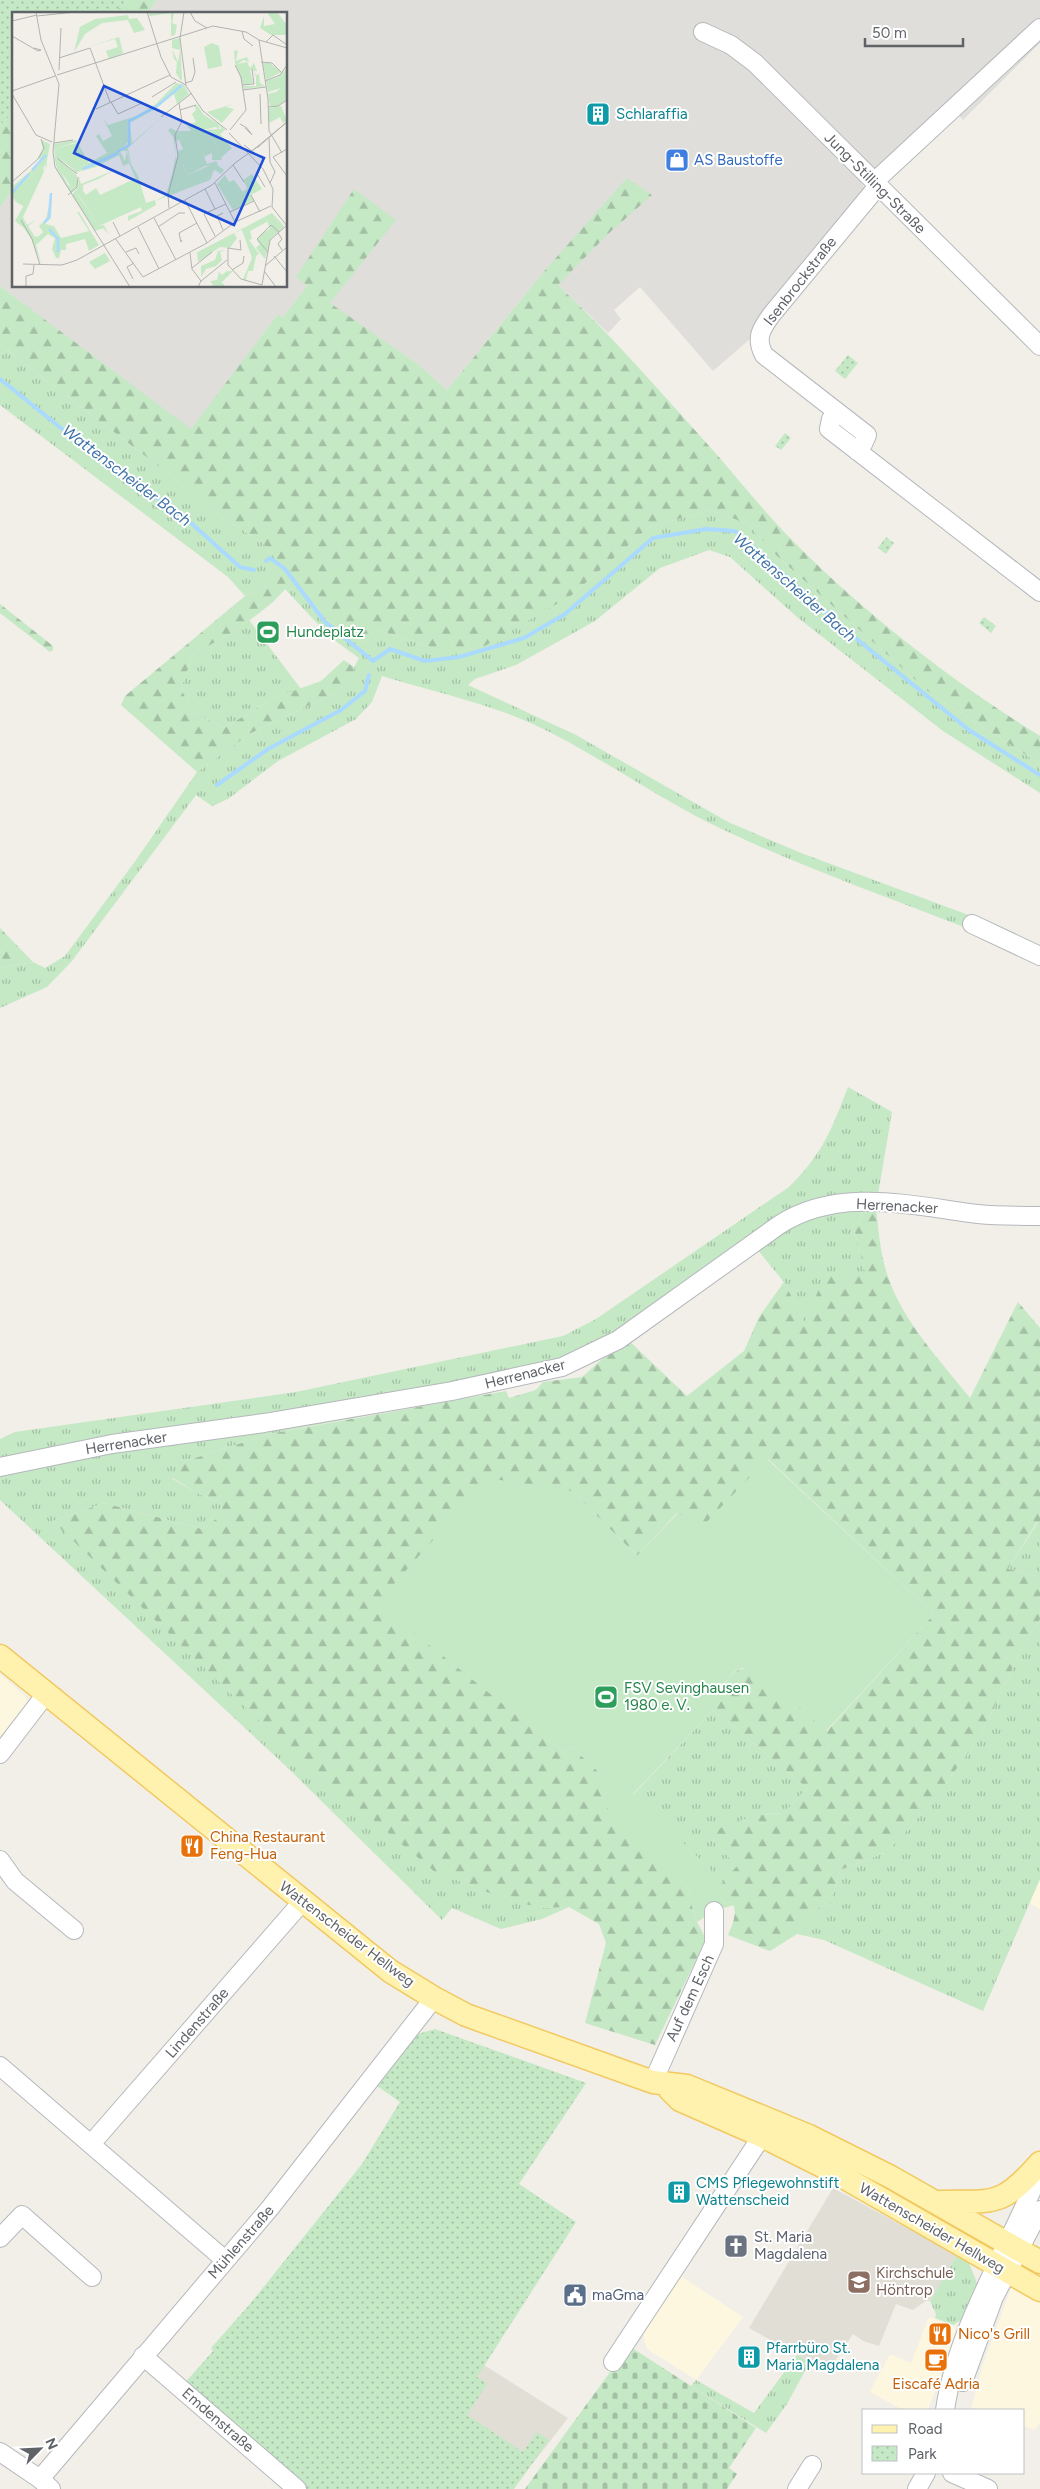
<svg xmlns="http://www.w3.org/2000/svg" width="1040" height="2489" viewBox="0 0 1040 2489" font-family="Figtree,sans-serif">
<defs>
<pattern id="grass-tufts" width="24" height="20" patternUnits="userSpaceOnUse" patternTransform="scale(1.25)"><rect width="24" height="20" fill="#c5e8c5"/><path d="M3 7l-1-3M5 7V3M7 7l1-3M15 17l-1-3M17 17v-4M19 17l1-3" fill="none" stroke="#a3c0a4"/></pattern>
<pattern id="forest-firs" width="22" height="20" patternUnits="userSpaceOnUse" patternTransform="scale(1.25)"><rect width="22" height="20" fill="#c5e8c5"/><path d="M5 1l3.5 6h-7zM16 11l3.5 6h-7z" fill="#a3c0a4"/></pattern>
<pattern id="cemetery-stones" width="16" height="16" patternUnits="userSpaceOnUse" patternTransform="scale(1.25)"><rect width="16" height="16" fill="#c5e8c5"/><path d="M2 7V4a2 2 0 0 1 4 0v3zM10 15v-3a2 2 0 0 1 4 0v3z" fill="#a3c0a4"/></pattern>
<pattern id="park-dots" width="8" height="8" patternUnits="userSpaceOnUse" patternTransform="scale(1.25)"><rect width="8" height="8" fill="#c5e8c5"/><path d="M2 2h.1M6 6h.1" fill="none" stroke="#a3c0a4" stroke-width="1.8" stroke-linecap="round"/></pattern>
</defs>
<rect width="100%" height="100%" fill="#f1efe8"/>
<path fill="#fef7e0" d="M0 1674 26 1697 28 1706 0 1746Z
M1040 1879V1909L1029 1903Z
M676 2273 743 2317 696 2380 647 2349 644 2339 643 2328Z
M1012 2286 1040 2297V2422L1035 2430 1024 2426V2410H971L982 2367Z
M929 2317 953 2325 956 2332 928 2410H903L870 2392 890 2354 911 2363Z"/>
<path fill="#e0deda" d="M157 0H1040V43L963 120 947 101 861 183 867 191 761 317 750 339 713 371 640 287 614 310 621 319 608 333 558 285 542 274 447 390 419 365 329 303 395 220 297 277 307 286 283 317 278 314 191 430 0 286V207L14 189V286H286V14H147Z"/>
<path fill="#e1ded6" d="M833 2188 957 2255 930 2301 927 2300 913 2310 896 2304 879 2346 863 2341 853 2334 829 2370 810 2362 749 2328Z
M484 2365 568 2418 523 2476 444 2426Z"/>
<path fill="url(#grass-tufts)" d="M0 345 170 475 214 512 263 543 285 571 265 586 245 596 228 577 0 405Z
M711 510 748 524 777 556 930 693 1040 764V793L943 731 797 617 730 557 709 550 660 568 595 621 516 665 475 679 468 685 576 735 728 822 801 853 974 917 969 929C887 897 804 868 724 830 658 799 599 755 533 724 486 703 432 691 382 676L372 702 356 719 278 761 228 799 212 806 196 795 72 961 47 987 0 1008V968L33 962 45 968 65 956 136 860 197 772 251 733 342 690 359 658 330 637 285 589 293 581 329 621 364 644 375 629 430 647 572 595 649 527Z
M249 620 301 689 274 698 224 728 194 713 181 689 193 654 236 631Z
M848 1087 892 1112 876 1206 852 1222 866 1275 805 1324 784 1282 756 1248 625 1330 546 1368 0 1460V1439L15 1432 296 1392 563 1336 596 1319 789 1187C823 1153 831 1131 848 1087Z
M400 1409 269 1434 186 1461 171 1478 197 1493 221 1504 223 1515 202 1529 104 1503 53 1521 542 1908 569 1907 542 1919 501 1929 452 1908 442 1920 290 1770 0 1500V1470L328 1417Z
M1038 1522 1040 1525V1577L1008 1569Z
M1040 1619V1879L983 2011 824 1940 797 1934 811 1911 831 1903 840 1870 887 1852 932 1802 980 1737 1020 1652Z
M713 1710 807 1788 784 1813 767 1814 708 1835 737 1866 723 1882 633 1795Z
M957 2255 969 2263 977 2283 963 2319 953 2325 935 2318 936 2314 930 2301Z
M797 2355 810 2362 787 2404 766 2433 691 2386 696 2380 754 2413Z"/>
<path fill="url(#forest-firs)" d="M127 0H157L147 14H113Z
M14 111V189L0 207V125Z
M627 178 652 195 608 234 558 285C615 339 666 398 718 456 743 485 767 515 794 542 865 614 953 682 1040 736V764L930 693 777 556 748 524 711 510 649 527 572 595 483 647H430L375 629 364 644 329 621 293 581 273 602 236 631 193 654 181 689 194 713 224 728 274 698 321 681 344 660 355 668 342 690 251 733 197 772 121 705 125 696 245 596 265 586 284 570 263 543 214 512 170 475 0 345V286L191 429 278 314 283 317 307 286 296 277 354 189 396 220 330 303 419 365 447 390 546 269Z
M0 604 53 646V650L50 652 45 648 0 613Z
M0 928 33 962 0 968Z
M876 1206C878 1228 880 1252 887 1274 902 1321 940 1360 970 1398L1018 1302 1040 1328V1525L1037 1522 1008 1569 1040 1577V1619L1020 1652 980 1737 932 1802 887 1852 840 1870 831 1903 811 1911 797 1934 770 1951 728 1935C738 1912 739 1903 717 1888L737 1866 708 1835C730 1821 757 1814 784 1813L807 1788 713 1710C721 1690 730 1661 757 1670L827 1731 934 1614 768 1459 700 1530 677 1513 637 1556 572 1491 378 1603 564 1753 572 1747 603 1776 668 1866 689 1888 690 1899 697 1922 706 1939 655 2045 585 2023 606 1943 599 1924 569 1907 542 1908 505 1899 435 1872 287 1748 53 1521 104 1503 202 1529 222 1515 221 1504 197 1493 171 1477 186 1461 269 1434 506 1391 509 1398 536 1390 543 1382 582 1377 626 1338 687 1396 744 1351 759 1317 784 1282 805 1323 825 1274 866 1275 852 1222Z"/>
<path fill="url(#cemetery-stones)" d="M629 2346 756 2428 729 2468 737 2474 727 2489H525Z"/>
<path fill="url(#park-dots)" d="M0 0H127L113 14H14V111L0 125Z
M848 355 858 363 845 379 835 371Z
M785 433 791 438 781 450 775 446Z
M886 537 894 543 886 554 878 548Z
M984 617 996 626 991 633 979 623Z
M435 2029 586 2083 519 2184 576 2222 477 2377 487 2384 467 2415 523 2452 537 2432 549 2440 514 2489H304L184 2384 213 2351 211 2348 250 2304 362 2164 400 2102 377 2086 418 2034Z"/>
<path fill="#c5e8c5" d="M767 1459 934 1614 826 1731 757 1670 742 1668 734 1672 724 1683 713 1710 633 1794 723 1882 718 1888 729 1896 734 1905 714 1911 697 1922 690 1899 689 1888 668 1866 611 1814 598 1790 603 1776 572 1747 564 1753 377 1603 488 1478 572 1491 637 1556 678 1513 700 1529Z"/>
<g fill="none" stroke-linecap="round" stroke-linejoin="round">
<path stroke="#aadaff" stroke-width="4" d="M0 379 61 428 191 523 240 567 254 570
M266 561 270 558 285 569 325 622 373 661 390 649 425 661 459 657 524 638 565 614 653 538 706 529 735 531 848 632 969 730 1040 775
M217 785 268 749 341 710 365 691 369 675"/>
<g stroke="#b5b8bc" stroke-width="20">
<path id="minor" d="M703 32 731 45 755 63 1040 346
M874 182 1040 28
M837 413 831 419 829 429 1040 592
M857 451 863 444 867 435 764 355C755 338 761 329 772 314L878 186
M972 924 1040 956
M0 1467 112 1444 264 1423 452 1391 562 1367 618 1340 779 1225C839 1186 913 1206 978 1214 999 1216 1019 1216 1040 1216
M0 1754 46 1694
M0 1860 15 1881 74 1930
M0 2066 225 2260
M653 2082 714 1944V1911
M91 2144 302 1902
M0 2238 22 2215 92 2277
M143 2356 297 2489
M613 2362 762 2136 766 2126
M963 2382 994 2297 1040 2210
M945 2410C957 2327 1009 2248 1040 2171
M0 2452 40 2479 51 2489
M952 2473 988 2489
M40 2479 270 2208 434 1998
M797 2489 812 2465
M917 2489 926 2473"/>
</g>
<g stroke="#f2c960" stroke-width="25">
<path id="major" d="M0 1656 390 1971 434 1998 466 2015 653 2082 687 2086 809 2136 891 2177 1040 2262
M670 2090 680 2100 762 2136 838 2174 1040 2290
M935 2202C993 2200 999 2210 1040 2163"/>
</g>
<use href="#minor" stroke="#fff" stroke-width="18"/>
<use href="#major" stroke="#fff2af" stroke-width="22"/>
</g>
<defs>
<g id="building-square" transform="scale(1.25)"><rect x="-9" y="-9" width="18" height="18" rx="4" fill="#0f9aa8" stroke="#fff"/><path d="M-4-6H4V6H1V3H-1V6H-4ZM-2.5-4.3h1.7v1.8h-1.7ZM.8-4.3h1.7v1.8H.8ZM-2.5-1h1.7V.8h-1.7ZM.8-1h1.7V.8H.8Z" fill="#fff"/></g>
<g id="shop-square" transform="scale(1.25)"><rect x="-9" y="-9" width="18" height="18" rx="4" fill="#3f7fe0" stroke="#fff"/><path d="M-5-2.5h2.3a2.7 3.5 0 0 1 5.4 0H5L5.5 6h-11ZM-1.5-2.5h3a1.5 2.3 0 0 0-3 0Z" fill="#fff"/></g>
<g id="stadium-square" transform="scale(1.25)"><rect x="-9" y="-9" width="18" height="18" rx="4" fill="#2e9e5b" stroke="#fff"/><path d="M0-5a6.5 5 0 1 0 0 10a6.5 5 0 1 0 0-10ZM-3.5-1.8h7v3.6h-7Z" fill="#fff"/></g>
<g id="restaurant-square" transform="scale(1.25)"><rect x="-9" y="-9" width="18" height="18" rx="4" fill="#e8710a" stroke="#fff"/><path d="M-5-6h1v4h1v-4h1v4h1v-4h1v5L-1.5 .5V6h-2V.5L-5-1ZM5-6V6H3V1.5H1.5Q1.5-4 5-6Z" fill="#fff"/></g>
<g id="church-square" transform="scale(1.25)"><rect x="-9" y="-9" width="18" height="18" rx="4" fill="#6b7280" stroke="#fff"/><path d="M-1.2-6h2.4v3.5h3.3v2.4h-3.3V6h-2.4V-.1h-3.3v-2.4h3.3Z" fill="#fff"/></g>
<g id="school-square" transform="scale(1.25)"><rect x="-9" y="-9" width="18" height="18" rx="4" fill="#8d6e63" stroke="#fff"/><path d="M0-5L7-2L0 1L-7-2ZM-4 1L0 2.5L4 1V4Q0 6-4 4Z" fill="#fff"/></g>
<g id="civic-square" transform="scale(1.25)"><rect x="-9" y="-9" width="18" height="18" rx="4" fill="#5c6f8a" stroke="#fff"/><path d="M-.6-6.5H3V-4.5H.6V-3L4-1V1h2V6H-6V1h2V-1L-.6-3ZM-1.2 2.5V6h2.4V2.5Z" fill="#fff"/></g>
<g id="cafe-square" transform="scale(1.25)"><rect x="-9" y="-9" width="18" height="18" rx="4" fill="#e8710a" stroke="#fff"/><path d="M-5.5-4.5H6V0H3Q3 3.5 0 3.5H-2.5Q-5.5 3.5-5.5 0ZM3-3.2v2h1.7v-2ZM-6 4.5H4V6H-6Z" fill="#fff"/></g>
</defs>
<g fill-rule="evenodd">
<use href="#building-square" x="598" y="114"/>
<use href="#shop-square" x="677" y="160"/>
<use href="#stadium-square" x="268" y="632"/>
<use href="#stadium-square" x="606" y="1697"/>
<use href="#restaurant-square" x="192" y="1846"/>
<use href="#building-square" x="679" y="2192"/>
<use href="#church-square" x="736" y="2246"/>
<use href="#school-square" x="859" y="2282"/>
<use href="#civic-square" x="575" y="2295"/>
<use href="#restaurant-square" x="940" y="2334"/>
<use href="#building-square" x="749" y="2357"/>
<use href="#cafe-square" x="936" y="2360"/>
</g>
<g text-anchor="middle" stroke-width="4" stroke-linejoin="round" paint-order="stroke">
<g font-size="15" fill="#0d838f" stroke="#fff" text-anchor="start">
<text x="616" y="119">Schlaraffia</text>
<text x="696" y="2188">CMS Pflegewohnstift<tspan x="696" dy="17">Wattenscheid</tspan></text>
<text x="766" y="2353">Pfarrbüro St.<tspan x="766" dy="17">Maria Magdalena</tspan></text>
</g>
<g font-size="15" fill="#366cbe" stroke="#fff" text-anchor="start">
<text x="694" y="165">AS Baustoffe</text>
</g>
<g font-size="15" fill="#5f6368" stroke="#fff">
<text transform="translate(875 183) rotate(45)" y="5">Jung-Stilling-Straße</text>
<text transform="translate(800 281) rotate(-52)" y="5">Isenbrockstraße</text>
<text transform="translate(897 1206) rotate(3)" y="5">Herrenacker</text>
<text transform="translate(525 1374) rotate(-14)" y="5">Herrenacker</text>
<text transform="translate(126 1443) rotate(-9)" y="5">Herrenacker</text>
<text transform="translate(347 1934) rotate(37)" y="5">Wattenscheider Hellweg</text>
<text transform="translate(690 1998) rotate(-65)" y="5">Auf dem Esch</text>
<text transform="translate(197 2023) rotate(-49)" y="5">Lindenstraße</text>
<text transform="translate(932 2228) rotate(30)" y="5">Wattenscheider Hellweg</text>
<text transform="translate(241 2242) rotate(-49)" y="5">Mühlenstraße</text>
<text transform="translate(218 2420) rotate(41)" y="5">Emdenstraße</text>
</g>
<g font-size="15" fill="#27864d" stroke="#fff" text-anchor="start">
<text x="286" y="637">Hundeplatz</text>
<text x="624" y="1693">FSV Sevinghausen<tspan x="624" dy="17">1980 e. V.</tspan></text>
</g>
<g font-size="15" fill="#c56008" stroke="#fff" text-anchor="start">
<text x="210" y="1842">China Restaurant<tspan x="210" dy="17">Feng-Hua</tspan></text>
<text x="958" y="2339">Nico's Grill</text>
<text x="936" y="2389" text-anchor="middle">Eiscafé Adria</text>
</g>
<g font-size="15" fill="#5b616d" stroke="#fff" text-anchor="start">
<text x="754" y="2242">St. Maria<tspan x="754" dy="17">Magdalena</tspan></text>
</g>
<g font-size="15" fill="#785e54" stroke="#fff" text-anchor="start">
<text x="876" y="2278">Kirchschule<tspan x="876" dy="17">Höntrop</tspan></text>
</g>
<g font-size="15" fill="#4e5e75" stroke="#fff" text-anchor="start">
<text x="592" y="2300">maGma</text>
</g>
<g font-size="16" font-style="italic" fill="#4174aa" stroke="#fff">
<text transform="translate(127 475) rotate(37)" y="6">Wattenscheider Bach</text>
<text transform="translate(795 587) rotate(41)" y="6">Wattenscheider Bach</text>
</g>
</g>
<g transform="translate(12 12)">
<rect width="275" height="275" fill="#f1efe8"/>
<path d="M136 0H162L160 11 165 13 163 23 159 24V1L138 4ZM107 25 111 41 97 47 94 39 106 35 103 27 78 34ZM168 26 170 68 169 69 164 61 165 50 162 47 160 37 166 50 168 38 160 36V28ZM226 38 224 49 235 45 237 50 232 48 225 52 235 50 238 56 242 51 245 59H242L244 63 247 62 248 71 253 74 232 77 231 74H244V65L241 57 238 58 241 71 231 73 223 51 222 39ZM251 51H258L269 60 254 68ZM275 56V87L266 94H258L256 82 264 80 269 76 256 80 254 69 266 65ZM169 73 177 82 165 92 162 82 143 97 118 111 120 131 149 106 116 136 119 152 126 164 134 191 117 151 116 139H108L116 132 115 110 146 93ZM221 92 214 95 222 97 210 111 195 100ZM269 94 275 108 271 111 268 105 257 111V96ZM207 112 215 120 213 118 208 122 220 136 209 146 202 128 190 118 209 117ZM159 116 169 122 170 127 163 129 166 172 162 181 195 167 201 159 200 164 198 168 143 189 154 183 160 162 164 143 161 125 156 118ZM107 139V143L84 155 65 160ZM32 153 31 161 13 195 4 190 1 185 5 176ZM65 200H67L87 233 77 239 73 227 54 232V238H49L47 246H44L40 237 43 226 37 223 33 212 42 214 49 226 77 219ZM262 206 270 217 259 226 253 247 244 236 248 232 245 229 249 222 258 217 255 209ZM222 221 225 226 218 236 208 235 186 250 185 240 180 243ZM214 238 208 240 210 248 204 254 194 257 189 265V254L203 248 206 239ZM215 259H221L210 270 207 267 213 274 197 275 201 273 198 269 205 268 207 260 210 263Z" fill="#c5e8c5"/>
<path d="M255 0H265L275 13V23H259L248 16 252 4V14L263 12ZM116 3 117 7 125 6 133 18 122 21 116 8 90 11 73 22 62 40 68 15 83 7ZM164 71 172 73 177 82 169 73 146 93 115 110 117 129 108 139 113 149 115 138 117 151 111 154 106 140 64 161 61 157 73 153 64 130 45 136 43 141 48 158 56 173 63 177 59 181 45 157 43 148 42 132 64 128 77 151 95 141 84 124 87 122 91 129 100 124 91 106 96 113 124 104 144 92ZM185 93 192 103 207 112V118L204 115 190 118 202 128 210 148H200V141L192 145 191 141 180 140V145L171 153 176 163 203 151 212 158 209 162 203 158 195 167 161 182 166 172 161 171 166 139 171 137 167 128 170 127 169 122 165 119H179L175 113 184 110 180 102 184 98 182 94ZM29 128 38 132 34 154 36 151 11 205 15 213 24 208 16 214 23 225 27 224 31 220 27 214 34 207 40 181 39 206 33 212 37 221 24 233 29 252 20 228 12 216 3 209 34 155 32 153 5 176 0 190V175L30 149 26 146 31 137ZM105 157 86 167 71 173V179L66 183 87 214 92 213 97 223 91 216 83 219 60 183 66 175 67 165 69 172ZM125 167 134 191 143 188 144 193 116 209V204L130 199 118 169ZM260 201 272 214 270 217 262 206 238 219 240 227 237 228 247 242 244 244 241 259H236L234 268 231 267 240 246 230 218 222 221Z" fill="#c5e8c5"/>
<path d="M240 162 250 177 239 183 231 168ZM118 169 129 195 87 214 66 182 71 179 74 183 84 176 88 183Z" fill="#c5e8c5"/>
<path d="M64 131 73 153 61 157 46 145 65 164V175L61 178 48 158 43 141 45 136ZM213 163 217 170 222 168 231 180 235 176 242 188 221 198 205 172ZM93 241 98 249 83 257 77 250Z" fill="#c5e8c5"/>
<path d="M200 31 207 34 210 54 196 57 192 35ZM193 127 197 138 191 142 195 152 204 149 206 152 193 154 176 163 171 152 180 145 178 134Z" fill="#c5e8c5"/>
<path fill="none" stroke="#aadaff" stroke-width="2.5" d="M105 140 117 133V109L144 95 170 73M71 157 106 141M20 158 34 143M0 181 17 162M32 211 37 205 39 181M37 217 46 227V240"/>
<path fill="none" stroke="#b3b3b1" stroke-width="1" d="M24 0 29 28 47 72 41 140 43 155 118 275M135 0 149 45 159 65 174 73M172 0 168 26 174 74 191 99 215 118M178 0 183 9 195 16M25 4 63 0M0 9 25 3M230 19 232 27 241 34M0 24 26 39 29 38 22 36M247 28 256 87 257 119 270 141M254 30 261 23 275 33M47 46 78 36 98 90M249 50 260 51 270 61M47 58 49 16M45 63 201 14 234 20 247 28 275 36M253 69 268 63 275 53M173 71 180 69 183 60 181 46M230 73 242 72 240 57M231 78 254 75M0 79 43 64M0 82 24 123 40 130M248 82 249 112M140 85 164 70M99 90 106 102 130 91M256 95 266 94 275 88M84 97 158 63M168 98 184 93M149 105 180 81M228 112 235 116 240 123 233 116M218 118 234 98 229 65 223 53M217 121 251 157 261 177 260 195 275 214M257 126 258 150 263 160 258 171M42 131 61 128M232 133 240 139 275 110M245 136 275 110M261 145 275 164M261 145 275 137M45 146 65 162M221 153 232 170M244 160 253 175M0 170 26 147 32 136 29 127M203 171 223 210M193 177 203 197M56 183 65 175 66 165M239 183 248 200M173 188 195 231M157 196 156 183 166 144 163 123 170 109 167 91M218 200 242 189M211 201 205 204 211 218M142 206 164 248M9 208 20 227 28 253M101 210 108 224M126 215 147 257M146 215 167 201H173M266 221 270 227 266 232 270 238M203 224 192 202 214 192M103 226 131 265 195 231 223 210 259 194M170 228 169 230 167 221 185 211M228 228 229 238 216 236V253L229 267 250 273M114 240 124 236 127 242M256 240 245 227 259 213 267 220M178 241 180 257 189 269 186 275M262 244 275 260M11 252 50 253 65 248 200 173 223 151 248 133M253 254 275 235M180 256 200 240M220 258 231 251 232 244M252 259 264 275M121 267 115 255 122 251M189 269 215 248M250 273 258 228 274 214M14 275V264L21 262 22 253"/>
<path fill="#1d4ed8" fill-opacity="0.15" stroke="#1d4ed8" stroke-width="2.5" d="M92 74 252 146 222 213 62 141Z"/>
<rect width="275" height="275" fill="none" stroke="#5f6368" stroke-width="2.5"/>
</g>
<rect x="862" y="2409" width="162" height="65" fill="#ffffff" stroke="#bfc1c3"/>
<rect x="872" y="2425" width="25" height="8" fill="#fff2af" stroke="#bfc1c3"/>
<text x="908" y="2434" font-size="15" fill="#5f6368">Road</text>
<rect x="872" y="2446" width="25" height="15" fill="url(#park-dots)" stroke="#bfc1c3"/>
<text x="908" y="2459" font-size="15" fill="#5f6368">Park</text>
<g transform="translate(40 2449) rotate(66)" stroke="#ffffff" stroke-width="4" paint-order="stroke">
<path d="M0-4L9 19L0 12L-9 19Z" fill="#5f6368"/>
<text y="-8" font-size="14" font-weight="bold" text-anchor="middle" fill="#5f6368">N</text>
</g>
<path d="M865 38v8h98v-8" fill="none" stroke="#5f6368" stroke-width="2.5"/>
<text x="872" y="38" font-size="15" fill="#5f6368" stroke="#ffffff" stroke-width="4" paint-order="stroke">50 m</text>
</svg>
